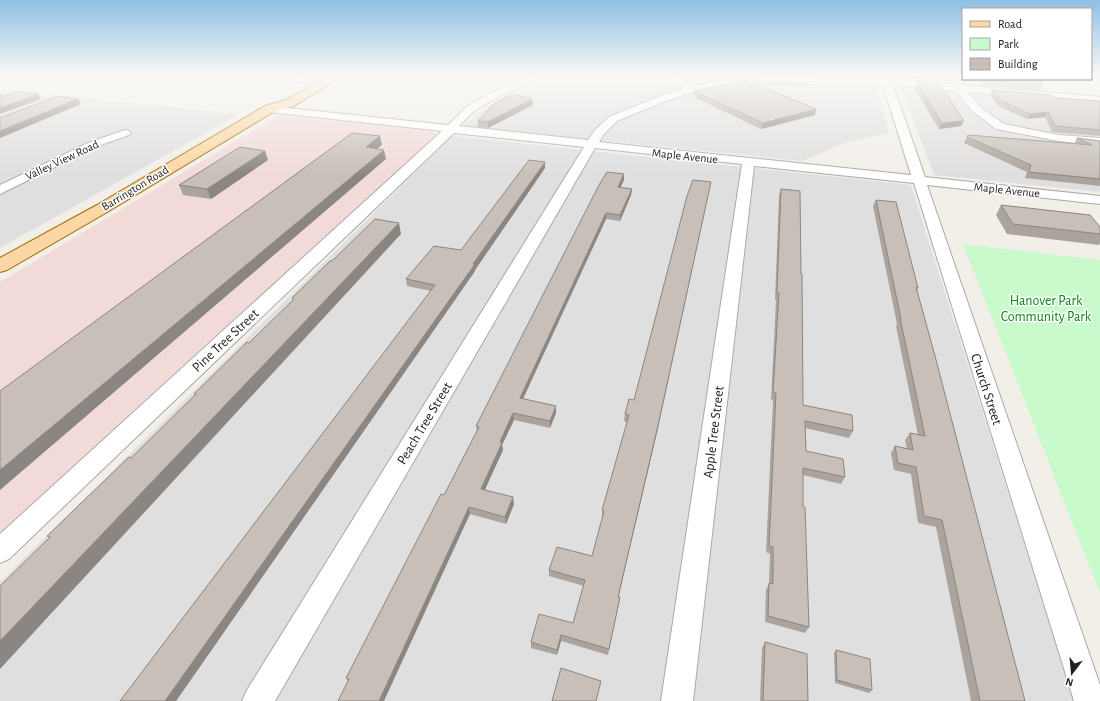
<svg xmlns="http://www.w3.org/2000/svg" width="1100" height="701" viewBox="0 0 1100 701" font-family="'Alegreya Sans',sans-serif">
<rect width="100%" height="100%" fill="#f2efe9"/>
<path fill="#e0dfdf" d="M561 76H872L889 133 844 143 803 161 463 126 493 103Z
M897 76H963V79H1035L1047 91 1100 95V192L934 175Z
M0 90 239 114 0 248Z
M452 136 911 185 1074 701H0V582Z"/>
<path fill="#f2dad9" d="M279 115 430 131 437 134V136L0 538V282Z"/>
<path fill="#eef0d5" d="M70 76H252L226 88 215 89Z"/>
<path fill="#c8facc" d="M963 244 1100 260V593Z"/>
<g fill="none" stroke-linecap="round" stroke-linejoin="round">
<g stroke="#a9a9a9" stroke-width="2">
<path id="minor" d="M278 76H300L312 79 314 81 309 84 282 79Z
M532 76H545L500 96 474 111 459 126 588 140 595 130 609 117 660 96 684 88 663 76H675L694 86 751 76 881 79 880 76H890L891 79 1100 97V103L968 92 980 107 1004 124 1059 135 1100 138V146L1059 141 996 129 972 111 957 91 893 85 925 177 1100 196V204L927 185 1100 685V701H1074L914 183 754 166 693 701H661L742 164 595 148 275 701H242L247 690 584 147 454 133 9 559 0 563V534L442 131 269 112 265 111 264 109 265 107 269 106 448 125 466 107 492 92ZM759 81 830 85H883L911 175 599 142 604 134 617 121 668 100 695 92Z
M125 130 129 131 131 133 129 135 98 146 0 194V185L90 142Z"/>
</g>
<g stroke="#a06b00" stroke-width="2">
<path id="major" d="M328 76H342L294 106 273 112 109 211 7 270 0 272V258L97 205 265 106 286 100Z"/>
</g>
<use href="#minor" fill="#fff" fill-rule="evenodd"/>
<use href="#major" fill="#fcd6a4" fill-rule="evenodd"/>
</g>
<path fill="#aba49e" d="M908 76H934L932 81 910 79Z
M978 79H1038L1043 85 1040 90 982 85Z
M917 83 964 121 961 126 939 129 915 89Z
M992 90 1058 98 1100 101V136L1052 132 1045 117 1027 119 998 106 990 95Z
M694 91 816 109 815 115 761 129 694 97Z
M532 99 533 105 488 128 478 127V121Z
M968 135 1074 144 1077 138 1100 141V186L1025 178 1027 172 964 143Z
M265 151 268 160 211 199 183 195 179 185Z
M545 162V168L475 270V271L176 701H120L431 291 407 286 406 279 461 250Z
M624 180 620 187 632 189 631 195 620 221 606 219 523 399 556 406V413L550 428 514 420 502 445 503 450 485 489 514 504 506 524 470 514 348 681 346 678 444 495 477 431 476 426Z
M781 189 803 405 853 431 849 438 805 428 806 451 845 477 841 484 803 475V506L809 627 805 633 765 622 766 590 769 583 770 554 766 552 773 400H771L776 300H775L779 195Z
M876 200 918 288 917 290 1025 701H971L936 527 918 523 911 474 894 470 891 453 895 446 907 449 905 440 910 433 918 435 896 326 897 324 873 206Z
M1001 205 1100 227V243L1099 245 1007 234 996 215Z
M634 400 658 428 618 597H620L619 604 608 655 561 641 557 655 531 648V642L573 623 584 586 549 576V570L592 556 603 517H602V510L627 422 624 421 625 414Z
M765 642 808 701H760L762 648Z
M836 650 872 690 869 693 835 683 834 653Z"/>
<path fill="#8b8681" d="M38 94 41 99 0 114V108Z
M78 99 81 104 0 138V131Z
M532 99 533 105 488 128V122Z
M816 109 815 115 761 129 763 123Z
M1048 112 1045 117 1027 119 1030 114Z
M964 121 961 126 939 129 942 123Z
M380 136 382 145 368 156 366 147Z
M384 150 386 159 0 490V470Z
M265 151 268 160 211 199 207 189Z
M545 162V168L475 270V271L176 701H165Z
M624 174V180L618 193V187Z
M711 182 658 428 617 603 618 597Z
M632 189 631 195 620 221V215Z
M606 213V219L520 405V398Z
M399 223 401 234 0 669V641Z
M556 406V413L550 428V421Z
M513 413 514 420 502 445 503 450 482 496 481 489 500 442Z
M513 497 514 504 506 524 505 517Z
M469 507 470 514 384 701H379Z
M561 635V641L557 655V650Z"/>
<path fill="#c7bfb8" stroke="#8b8681" d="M984 79H1038L1043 85 985 80Z
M745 80 816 109 763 123 694 91Z
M917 83 941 86 964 121 942 123Z
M992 90 1052 95 1054 97 1058 98 1100 101V130L1055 126 1048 112 1030 114 1000 100Z
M17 91 38 94 0 108V95L4 96Z
M513 94 532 99 488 122 478 121 496 102Z
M58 96 78 99 0 131V118Z
M352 133 380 136 366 147 384 150 0 470V391Z
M968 135 1092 145 1077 138 1100 141V179L1029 172 1031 165 967 137Z
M240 147 265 151 207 189 179 185Z
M529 160 545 162 473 264H475L165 701H120L435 285 406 279 434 246 461 250Z
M607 172 624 174 618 187 632 189 620 215 606 213 520 398 556 406 550 421 513 413 500 442 502 443 481 489 513 497 505 517 469 507 379 701H338L349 679 346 678 441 494 444 495 479 427 476 426 599 185Z
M693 180 711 182 659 421 618 597H620L609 649 561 635 557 650 531 642 539 614 573 623 585 580 549 570 557 547 592 556 604 511 602 510 629 415 625 414 629 399 634 400 687 196Z
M781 189 800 191 801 274H802L803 405 852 415 853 431 805 421 806 451 843 459 845 477 803 468V506L805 507 809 627 768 616 769 583 773 584V547L769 546 776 393 773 392 779 293H777Z
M876 200 896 202 918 288 916 287 935 356 1025 701H980L942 520 924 516 916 467 898 463 895 446 913 450 910 433 925 436 900 318 901 319Z
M1001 205 1090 215 1100 227V234L1013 224Z
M375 219 399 223 0 641V586L50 537 47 536 129 457 131 458 196 394H194L247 342 249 343 294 299 292 298 330 261H332Z
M765 642 807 654 808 701H763Z
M836 650 870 659 872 690 837 680Z
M561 668 601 681 596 701H552Z"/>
<linearGradient id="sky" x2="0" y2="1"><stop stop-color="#8fc0e4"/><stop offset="0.43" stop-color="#f9f8f5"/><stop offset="1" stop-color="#f9f8f5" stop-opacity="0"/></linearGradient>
<rect width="1100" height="175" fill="url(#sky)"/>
<g text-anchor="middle" stroke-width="3" stroke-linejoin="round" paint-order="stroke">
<g font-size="12" fill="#222" stroke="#fff">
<text transform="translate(685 156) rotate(6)" y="4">Maple Avenue</text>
<text transform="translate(62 160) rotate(-25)" y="4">Valley View Road</text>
<text transform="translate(135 188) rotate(-31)" y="4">Barrington Road</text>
<text transform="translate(1007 190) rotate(6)" y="4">Maple Avenue</text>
</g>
<g font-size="14" fill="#0c8416" stroke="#fff">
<text x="1046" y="305">Hanover Park<tspan x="1046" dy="16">Community Park</tspan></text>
</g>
<g font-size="14" fill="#222" stroke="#fff">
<text transform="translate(225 340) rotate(-43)" y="5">Pine Tree Street</text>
<text transform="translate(987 389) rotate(72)" y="5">Church Street</text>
<text transform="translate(424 423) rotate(-59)" y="5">Peach Tree Street</text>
<text transform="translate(713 432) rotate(-83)" y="5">Apple Tree Street</text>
</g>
</g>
<rect x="962" y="8" width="130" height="72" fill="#ffffff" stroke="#a7a7a7"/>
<rect x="970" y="21" width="20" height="6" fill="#fcd6a4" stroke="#a7a7a7"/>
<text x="998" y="28" font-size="12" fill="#222222">Road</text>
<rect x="970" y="38" width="20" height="12" fill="#c8facc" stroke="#a7a7a7"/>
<text x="998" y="48" font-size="12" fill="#222222">Park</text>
<rect x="970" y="58" width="20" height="12" fill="#c7bfb8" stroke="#a7a7a7"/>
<text x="998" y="68" font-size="12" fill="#222222">Building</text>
<g transform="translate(1072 673) rotate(196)" stroke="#ffffff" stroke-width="3" paint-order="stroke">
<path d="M0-3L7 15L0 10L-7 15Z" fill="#222222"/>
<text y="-6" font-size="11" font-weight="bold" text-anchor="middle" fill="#222222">N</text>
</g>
</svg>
